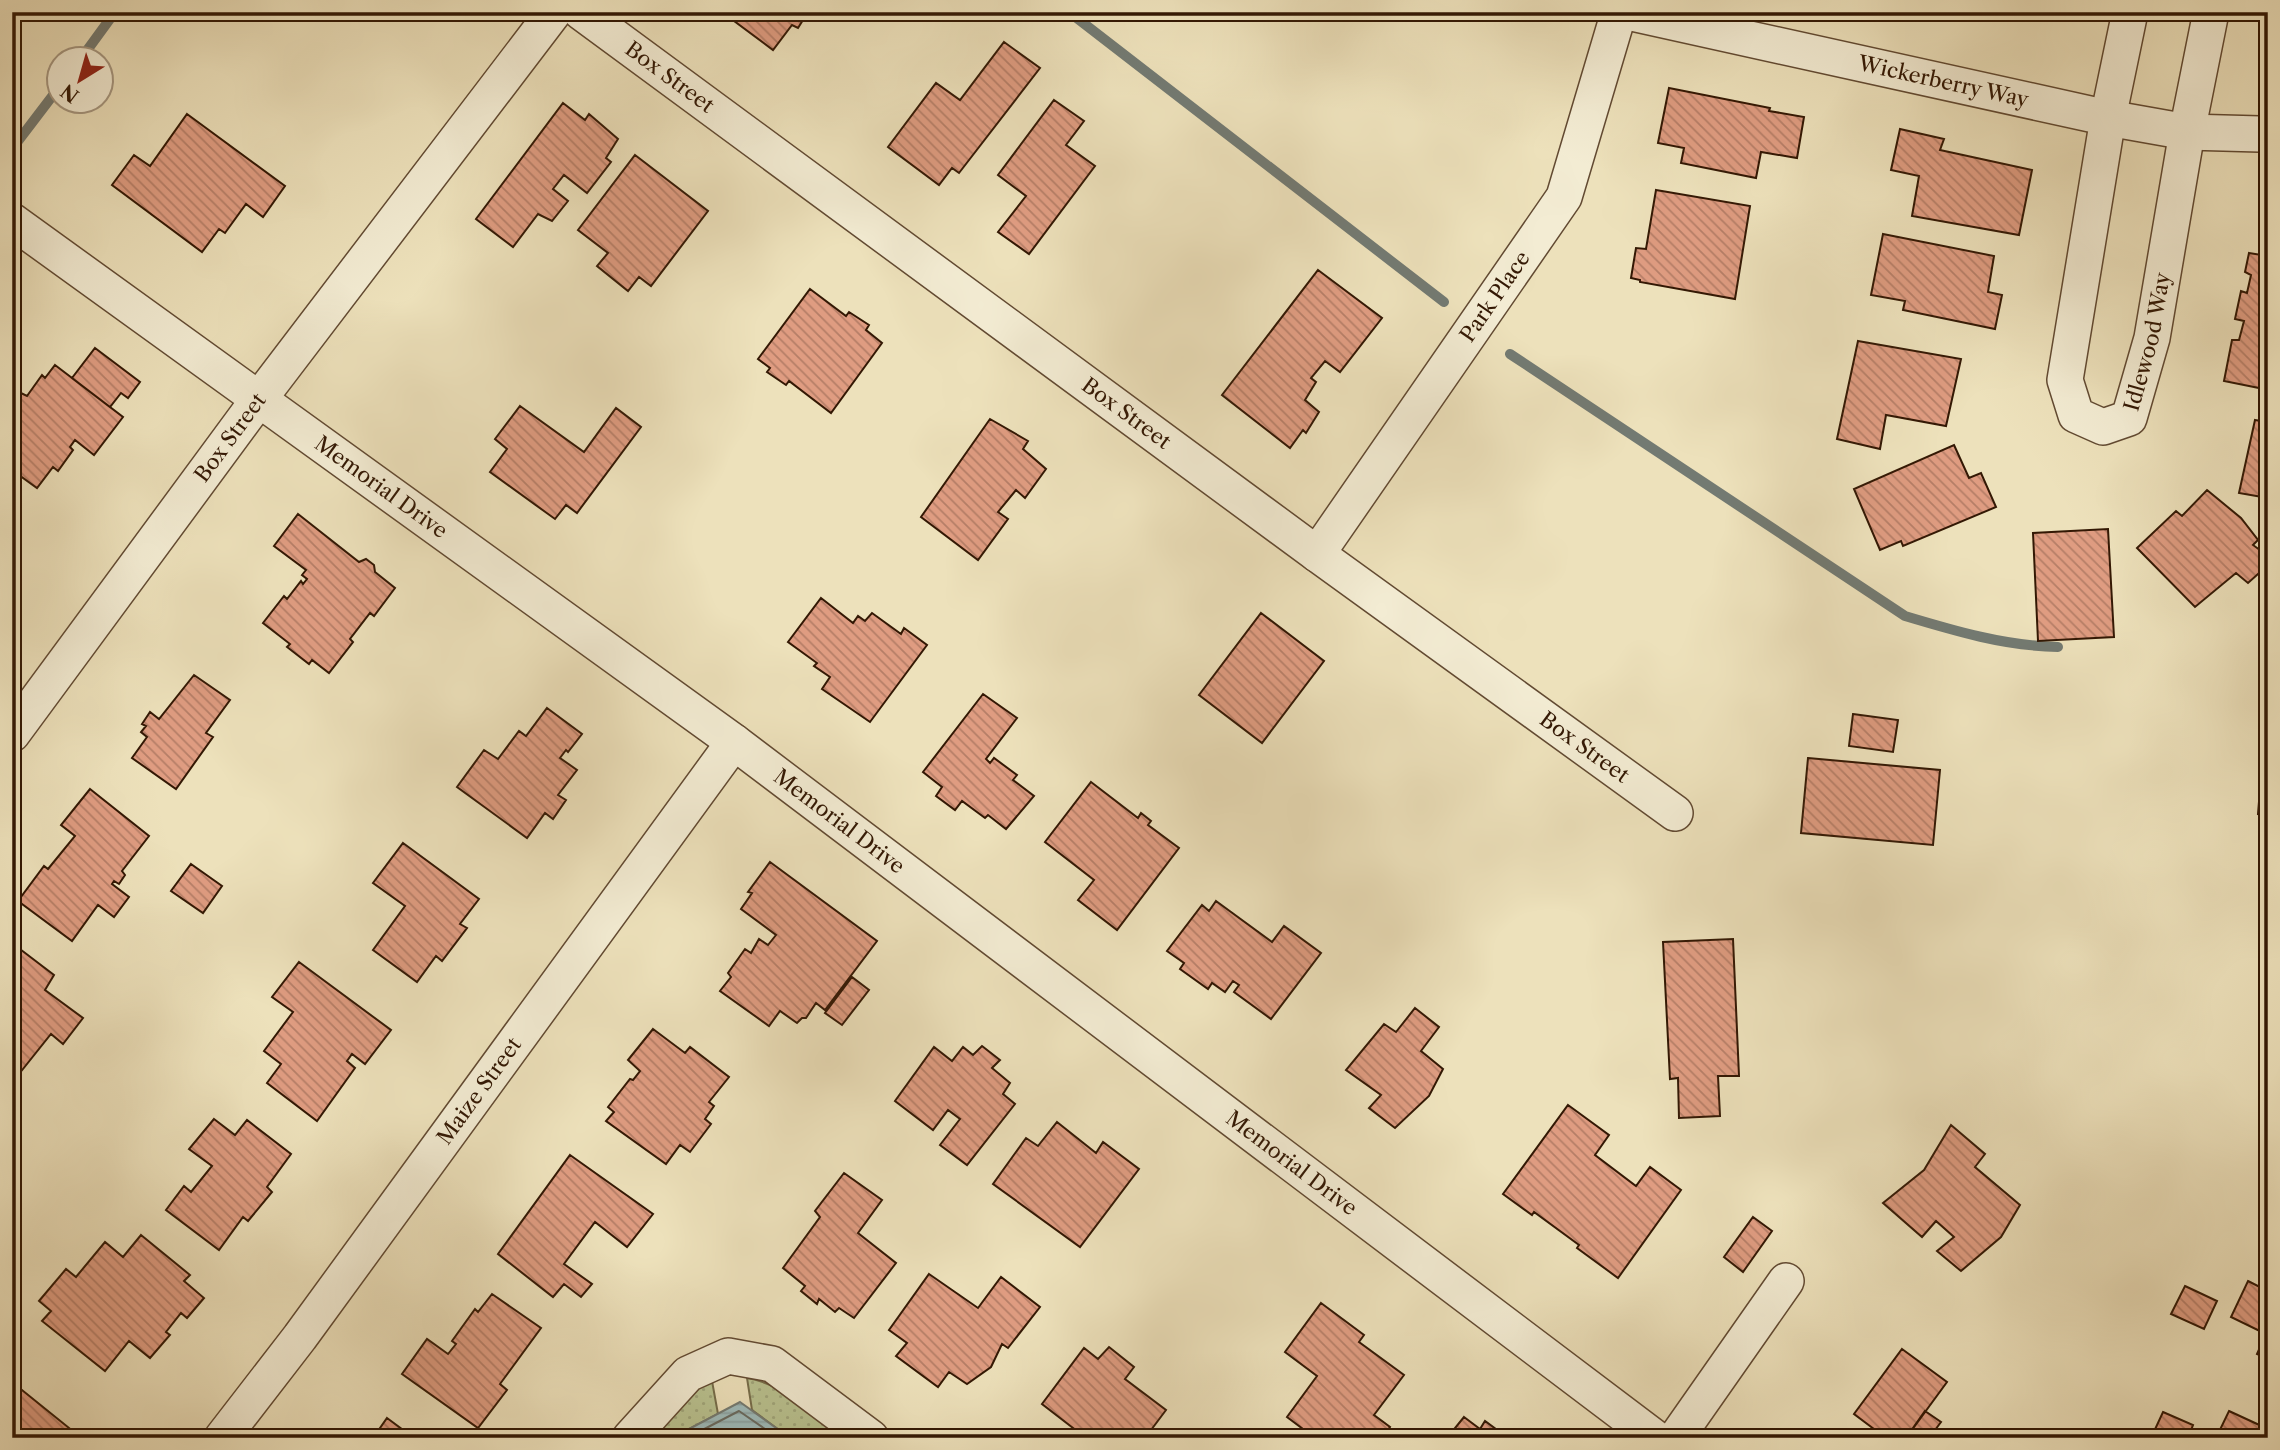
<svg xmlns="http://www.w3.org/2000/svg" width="2280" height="1450" viewBox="0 0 2280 1450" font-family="'Libre Caslon Text',serif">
<defs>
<pattern id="grass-dots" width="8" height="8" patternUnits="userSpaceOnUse" patternTransform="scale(1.75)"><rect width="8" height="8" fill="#b9c290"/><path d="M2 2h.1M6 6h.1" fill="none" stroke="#a0a67b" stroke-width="1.8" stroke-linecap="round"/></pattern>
<pattern id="water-rules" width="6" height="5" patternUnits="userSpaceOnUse" patternTransform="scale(1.75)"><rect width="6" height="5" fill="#9ebbbb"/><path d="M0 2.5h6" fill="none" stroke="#89a09f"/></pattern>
<pattern id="building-back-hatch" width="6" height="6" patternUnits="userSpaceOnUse" patternTransform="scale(1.75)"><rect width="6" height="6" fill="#df9c81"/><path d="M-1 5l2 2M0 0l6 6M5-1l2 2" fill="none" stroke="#b57e67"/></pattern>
</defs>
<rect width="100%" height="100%" fill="#ede1bb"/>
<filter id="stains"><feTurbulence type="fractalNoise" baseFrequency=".00286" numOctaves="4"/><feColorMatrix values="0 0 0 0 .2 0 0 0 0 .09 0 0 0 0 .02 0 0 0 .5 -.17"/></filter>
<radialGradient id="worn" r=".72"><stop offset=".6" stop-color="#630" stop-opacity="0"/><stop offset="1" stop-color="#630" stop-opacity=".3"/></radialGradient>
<path fill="url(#grass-dots)" stroke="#766d4a" stroke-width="2" d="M747 1378C784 1384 817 1415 846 1438H790L752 1410Z
M712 1381 718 1414 672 1438H656L687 1395Z"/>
<path fill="url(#water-rules)" stroke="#737a72" stroke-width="2" d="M740 1402 790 1438H672Z"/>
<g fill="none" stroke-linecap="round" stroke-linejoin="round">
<path stroke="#686a60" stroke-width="2" d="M687 1438 739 1411 778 1438"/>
<path stroke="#737a72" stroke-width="10" d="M1069 12 1444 302
M80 60 115 12
M12 149 60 86
M1510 354 1905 616C1955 631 2005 646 2058 647"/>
</g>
<path fill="url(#building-back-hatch)" stroke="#331804" stroke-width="2" d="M728 12H808L798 28 792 25 773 50 726 15Z
M1004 42 1040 68 959 173 952 168 939 185 888 147 936 83 960 100Z
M1669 88 1770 108 1769 111 1804 117 1797 158 1761 152 1756 178 1681 163 1684 148 1658 143Z
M1054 100 1084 121 1066 145 1095 166 1029 254 998 232 1026 196 998 175Z
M563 103 585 120 589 114 618 139 606 158 611 162 587 193 564 175 553 189 568 201 552 221 538 214 513 247 476 219Z
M187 114 285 186 263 217 246 204 225 233 219 229 202 252 112 185 134 155 150 166Z
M1900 129 1944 139 1940 150 2032 170 2019 235 1912 216 1919 176 1891 170Z
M635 155 708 211 651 286 639 277 628 291 597 266 608 253 578 230Z
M1656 190 1750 206 1735 299 1640 282V280L1631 278 1636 248 1646 249Z
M1883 234 1994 256 1988 292 2002 295 1995 329 1903 310 1905 301 1871 295Z
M2249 253 2268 256V360L2264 389 2224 381 2232 340H2239L2244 321 2235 319 2241 291 2247 293 2251 275 2245 272Z
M1318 270 1382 318 1340 372 1325 361 1311 378 1316 382 1305 400 1319 412 1306 433 1303 430 1290 448 1222 395Z
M810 289 846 316 849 312 869 325 866 330 882 343 831 413 789 381 786 385 767 372 770 368 758 359Z
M1858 341 1961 359 1946 426 1886 415 1880 449 1837 439Z
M95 348 140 382 128 398 121 393 110 407 72 378Z
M55 365 123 417 94 455 75 440 70 447 73 450 58 471 53 467 37 488 12 470V404L21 393 27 396 42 375 45 378Z
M520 406 584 452 616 408 641 427 577 513 566 505 555 519 490 472 507 449 495 439Z
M990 419 1028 441 1023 449 1046 469 1025 498 1016 490 998 512 1008 519 978 560 921 517Z
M2255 420 2268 422V498L2239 493Z
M1954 445 1969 478 1981 473 1996 507 1903 546 1901 541 1880 550 1854 489Z
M2207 490 2241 518 2258 540 2253 545 2268 556V565L2248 583 2236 573 2195 607 2137 548 2176 511 2182 516Z
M298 514 359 562 366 559 374 565 375 572 395 588 374 616 370 613 350 639 353 642 329 673 312 660 309 664 287 647 290 644 263 623 284 596 287 599 301 581 303 584 307 579 302 575 306 570 274 546Z
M2108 529 2114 637 2038 641 2033 533Z
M821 598 853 623 858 616 865 621 872 613 901 634 904 628 927 645 870 722 822 689 830 677 814 666 817 663 788 642Z
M1261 613 1324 661 1262 743 1199 695Z
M194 675 230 700 206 733 213 737 176 789 132 758 147 737 141 732 146 726 142 724 150 712 159 719Z
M983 694 1017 718 986 759 990 763 994 758 1017 775 1013 780 1034 796 1006 829 988 815 985 818 962 801 955 810 936 796 942 787 923 772Z
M547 708 582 734 568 752 566 750 560 758 577 770 558 795 566 800 553 819 545 813 527 838 457 787 484 750 498 759 519 731 526 736Z
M1853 714 1898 720 1893 752 1849 746Z
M1808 758 1940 770 1933 845 1801 833Z
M2268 778V815L2258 814 2260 789 2266 788Z
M1091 782 1138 818 1141 813 1151 821 1148 825 1179 848 1117 930 1078 900 1094 880 1045 842Z
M90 789 149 836 122 871 125 875 119 884 114 881 112 884 129 897 114 917 98 905 72 941 18 901 44 866 48 869 75 836 61 825Z
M403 843 479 899 460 924 467 928 442 961 436 956 417 982 373 950 405 906 373 883Z
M770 862 877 941 825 1010 816 1003 806 1018H802L797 1023 780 1011 769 1026 720 991 731 977 728 973 745 949 751 953 759 939 768 945 776 935 741 909 752 893 748 892Z
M191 864 222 886 203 913 171 891Z
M1216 901 1272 942 1284 926 1321 953 1271 1019 1234 992 1239 985 1233 981 1225 992 1212 983 1208 989 1180 969 1184 963 1167 951 1202 905 1209 911Z
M1733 939 1739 1076H1718L1720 1116 1679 1118 1678 1078 1670 1079 1663 942Z
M12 943 54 975 45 990 83 1018 63 1044 51 1034 19 1074 12 1069Z
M299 962 391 1030 365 1064 352 1054 347 1061 355 1068 317 1121 267 1083 281 1064 264 1051 293 1012 272 997Z
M852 977 869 990 842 1025 825 1013Z
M1415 1008 1439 1027 1421 1051 1443 1069 1429 1096 1395 1128 1369 1108 1381 1095 1346 1070 1384 1024 1396 1032Z
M653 1029 685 1053 690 1047 729 1077 709 1102 714 1106 705 1119 711 1124 690 1152 680 1145 666 1164 606 1121 614 1112 608 1107 630 1079 633 1080 640 1071 628 1060Z
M982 1046 1000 1060 992 1068 1010 1083 1003 1094 1015 1104 967 1165 940 1145 960 1119 948 1110 933 1130 895 1101 934 1047 952 1061 963 1047 973 1055Z
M1568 1105 1609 1135 1595 1155 1636 1186 1650 1167 1681 1190 1618 1278 1577 1248 1579 1245 1534 1212 1532 1215 1503 1194Z
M214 1119 235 1135 247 1120 291 1154 267 1187 272 1192 248 1221 243 1217 219 1250 166 1210 184 1186 191 1192 212 1166 189 1149Z
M1057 1122 1096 1153 1103 1142 1139 1169 1080 1247 993 1184 1026 1138 1038 1146Z
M1951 1125 1985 1154 1975 1167 2020 1205 2001 1237 1961 1271 1937 1251 1954 1237 1936 1221 1922 1237 1883 1203 1924 1170Z
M570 1155 653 1214 627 1247 595 1222 564 1264 592 1284 581 1297 564 1284 553 1297 498 1254Z
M844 1173 882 1200 858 1233 896 1263 854 1318 839 1308 835 1312 819 1299 817 1304 801 1291 805 1286 783 1268 820 1217 815 1211Z
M1753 1217 1772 1231 1743 1272 1724 1257Z
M141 1235 190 1275 184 1281 204 1298 187 1318 181 1313 166 1332 170 1335 150 1358 129 1341 105 1371 42 1321 51 1311 39 1301 66 1269 76 1277 105 1242 123 1257Z
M929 1274 978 1308 1001 1277 1040 1307 1008 1348 1002 1344 991 1367 967 1384 949 1372 938 1387 896 1356 907 1343 889 1330Z
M2248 1281 2268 1291V1359L2257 1354 2266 1334 2231 1317Z
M2185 1286 2217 1301 2204 1329 2171 1314Z
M492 1294 541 1328 500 1384 507 1390 478 1428 402 1374 427 1339 448 1354 456 1344 452 1341 475 1309 478 1312Z
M1321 1303 1364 1335 1359 1342 1404 1375 1374 1415 1390 1427 1382 1438H1315L1287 1417 1317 1376 1285 1352Z
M1109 1347 1134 1367 1125 1379 1166 1410 1145 1438H1086L1042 1404 1084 1348 1098 1359Z
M1902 1349 1947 1382 1906 1438H1886L1854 1414Z
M12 1382 79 1436 77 1438H12Z
M1925 1411 1941 1422 1929 1438H1906Z
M2229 1411 2268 1429V1438H2216Z
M2163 1412 2193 1425 2188 1438H2151Z
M1464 1417 1480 1429 1485 1421 1508 1438H1447Z
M387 1418 414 1438H363L366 1433 373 1438Z"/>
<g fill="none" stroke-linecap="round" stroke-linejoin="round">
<g stroke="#624a32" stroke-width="38">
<g id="street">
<path id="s1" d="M581 12 1317 554 1675 813"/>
<path id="s2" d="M1627 12 2108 118 2187 132 2260 134"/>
<path id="s3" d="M2130 12 2108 118 2065 380 2076 415 2103 427 2129 418 2152 338 2187 132 2211 12"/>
<path id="s4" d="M12 221 734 742 1655 1438"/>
<path id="s5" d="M1317 554 1564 197 1619 12"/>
<path id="s6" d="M12 734 259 399 554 12"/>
<path id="s7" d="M222 1438 300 1337 734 742"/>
<path d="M630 1438 688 1374 728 1356 772 1364 871 1438"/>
<path d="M1676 1438 1786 1281"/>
</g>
</g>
<use href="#street" stroke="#f3ecd3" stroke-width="35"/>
</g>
<g text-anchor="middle" stroke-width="5" stroke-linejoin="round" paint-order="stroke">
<g font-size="21" fill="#331804" stroke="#f3ecd3">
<text dy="7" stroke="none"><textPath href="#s1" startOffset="110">Box Street</textPath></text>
<text dy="7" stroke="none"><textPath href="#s2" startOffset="324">Wickerberry Way</textPath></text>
<text dy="7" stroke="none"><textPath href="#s5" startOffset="313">Park Place</textPath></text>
<text dy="7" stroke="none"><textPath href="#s3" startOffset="546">Idlewood Way</textPath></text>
<text dy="7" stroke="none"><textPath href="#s1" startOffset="677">Box Street</textPath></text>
<text dy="7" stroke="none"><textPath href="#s6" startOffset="368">Box Street</textPath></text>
<text dy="7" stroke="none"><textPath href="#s4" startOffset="455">Memorial Drive</textPath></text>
<text dy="7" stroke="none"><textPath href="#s1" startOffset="1244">Box Street</textPath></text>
<text dy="7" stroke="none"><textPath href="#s4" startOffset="1022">Memorial Drive</textPath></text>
<text dy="7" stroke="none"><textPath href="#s7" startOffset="432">Maize Street</textPath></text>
<text dy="7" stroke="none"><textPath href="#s4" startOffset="1589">Memorial Drive</textPath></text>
</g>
</g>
<rect width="2280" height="1450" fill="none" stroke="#ede1bb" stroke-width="42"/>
<rect x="14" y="14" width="2252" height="1422" fill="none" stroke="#331804" stroke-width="3.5"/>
<rect x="21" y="21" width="2238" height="1408" fill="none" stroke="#331804" stroke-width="2"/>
<g transform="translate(80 80) rotate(217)"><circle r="33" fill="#f3ecd3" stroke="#a69780" stroke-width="2"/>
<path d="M0-5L12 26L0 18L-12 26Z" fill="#8f2418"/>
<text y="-10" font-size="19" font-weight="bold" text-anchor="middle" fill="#331804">N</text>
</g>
<rect width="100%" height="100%" filter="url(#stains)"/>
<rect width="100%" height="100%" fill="url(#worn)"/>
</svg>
